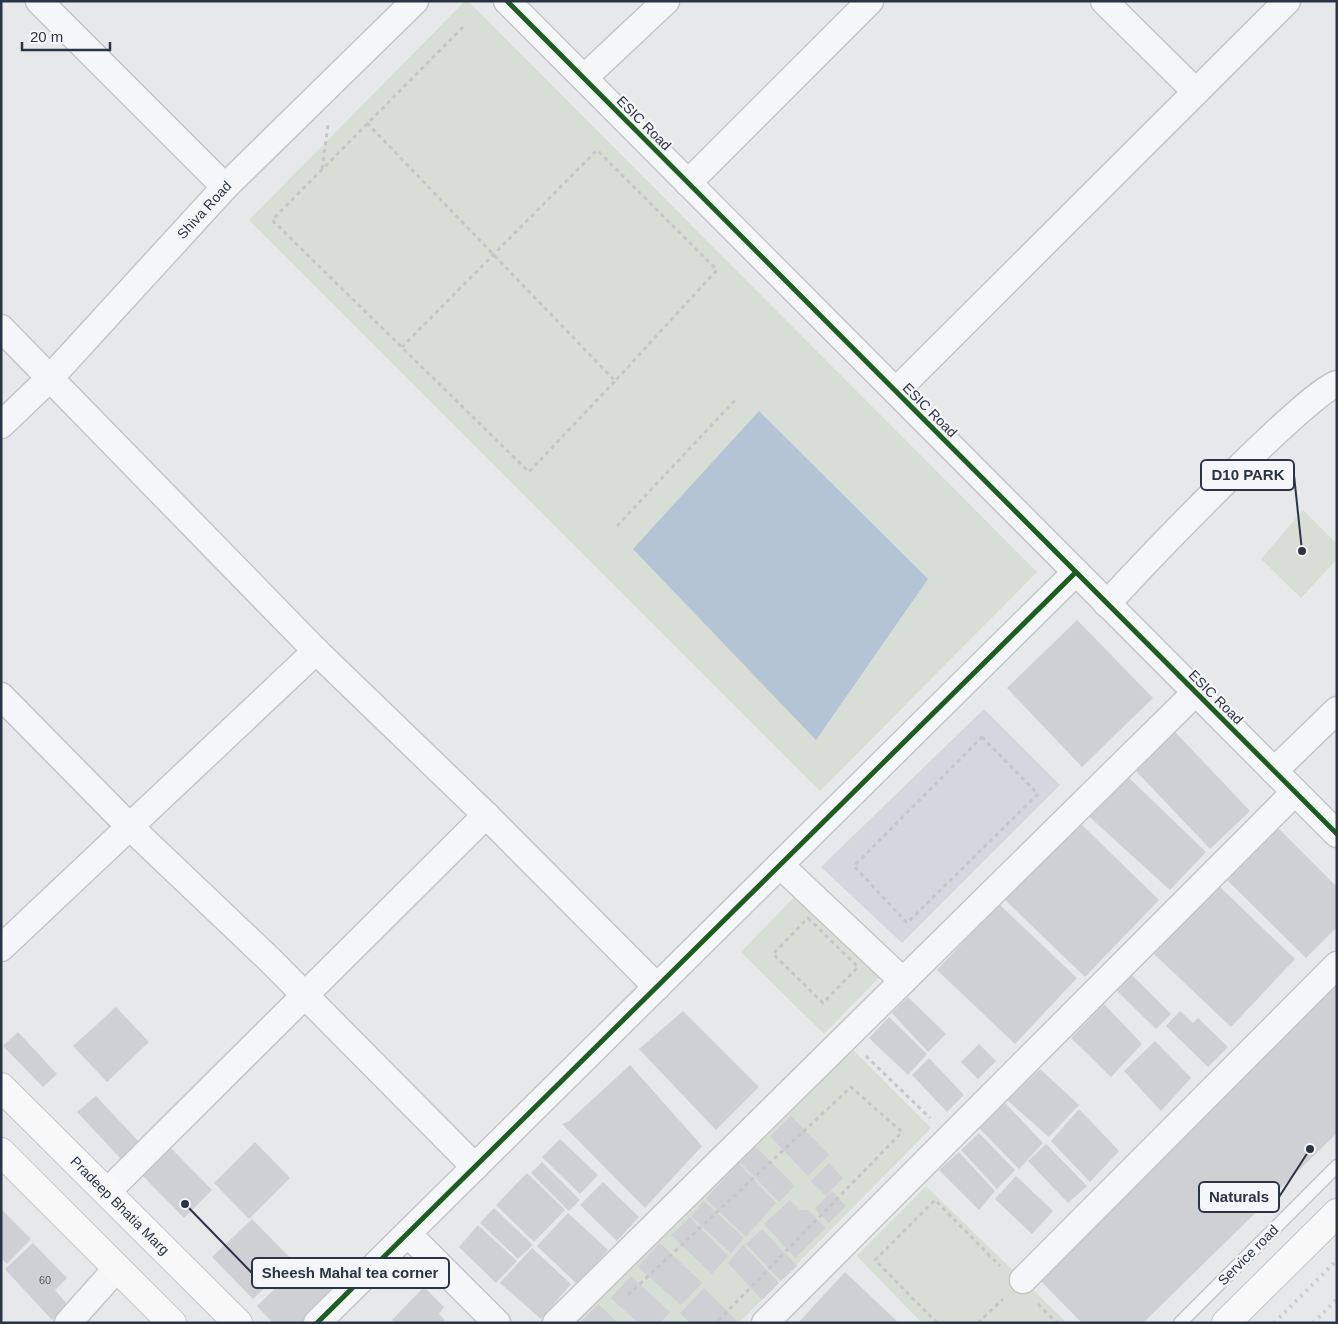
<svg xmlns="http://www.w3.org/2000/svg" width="1338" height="1324" viewBox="0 0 1338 1324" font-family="Helvetica,sans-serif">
<rect width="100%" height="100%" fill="#e6e8ea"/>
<path fill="#d4d7dd" d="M984 709 1060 785 902 943 821 867Z"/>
<path fill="#d6ded6" d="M465 1H468L1037 572 820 791 249 220Z
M1303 510 1337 544V559L1301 598 1261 559Z
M807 884 891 965 824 1034 741 952Z
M848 1045 931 1128 739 1323H557Z
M926 1186 1067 1323H922L857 1256Z"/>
<path fill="#b4c4d5" d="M759 411 928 579 816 740 633 549Z"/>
<path fill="#ced0d3" d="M1077 620 1153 698 1082 767 1007 688Z
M1175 732 1250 811 1210 849 1136 771Z
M1125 774 1206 852 1170 890 1084 812Z
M1077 820 1159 900 1085 977 1003 898Z
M1275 825 1337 887V927L1306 958 1224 877Z
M1219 886 1295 959 1231 1027 1154 954Z
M999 904 1077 978 1015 1044 937 970Z
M1132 975 1171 1014 1156 1029 1117 991Z
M1337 983V1133L1143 1323H1082L1038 1278Z
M908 997 946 1034 928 1052 892 1013Z
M1104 1004 1142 1044 1111 1077 1071 1038Z
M116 1007 149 1042 107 1082 73 1046Z
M683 1011 759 1087 716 1130 639 1049Z
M1180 1011 1193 1023 1198 1018 1228 1047 1208 1067 1166 1026Z
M889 1017 927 1054 908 1075 869 1038Z
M18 1032 57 1074 43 1087 3 1046Z
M1155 1041 1191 1078 1161 1111 1124 1071Z
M979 1044 996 1061 978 1079 961 1062Z
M929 1058 964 1095 947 1112 912 1075Z
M630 1065 702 1146 645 1208 562 1124 569 1121Z
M1040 1069 1079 1105 1049 1137 1007 1100Z
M96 1096 140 1143 122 1160 77 1112Z
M1005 1103 1043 1143 1019 1169 979 1128Z
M1079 1109 1119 1151 1090 1182 1051 1141Z
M791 1116 829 1155 808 1176 770 1136Z
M979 1133 1015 1170 997 1189 961 1150Z
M560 1139 598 1175 580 1194 542 1157Z
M255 1142 290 1178 249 1219 214 1183Z
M1046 1144 1087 1186 1068 1203 1028 1161Z
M169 1146 212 1190 184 1218 141 1174Z
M755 1146 795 1186 779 1202 740 1162Z
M959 1152 995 1191 979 1210 939 1170Z
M542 1162 580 1200 569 1211 531 1173Z
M738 1163 776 1203 746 1237 706 1199Z
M829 1163 843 1178 826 1196 811 1181Z
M527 1173 565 1210 534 1242 496 1205Z
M1016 1176 1053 1211 1032 1234 995 1199Z
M603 1182 639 1217 617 1241 580 1205Z
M832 1191 846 1206 829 1223 815 1209Z
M790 1200 800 1210H808L826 1228 795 1258 764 1224Z
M704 1201 744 1238 731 1253 691 1216Z
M494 1208 533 1245 518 1259 480 1223Z
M1 1209 31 1239 7 1264 1 1258Z
M568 1213 608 1250 577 1284 537 1246Z
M690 1217 728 1256 712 1274 671 1235Z
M252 1219 293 1261 253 1299 212 1257Z
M478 1225 517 1261 496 1283 459 1247Z
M762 1229 797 1266 781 1281 746 1244Z
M33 1243 67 1278 55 1290 68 1305 52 1320 5 1269Z
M660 1243 702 1283 681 1305 638 1267Z
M743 1245 779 1283 762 1300 728 1263Z
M532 1248 571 1284 541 1319 500 1283Z
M302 1262 335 1296 308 1323H273L257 1306Z
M845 1272 899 1323H798Z
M631 1276 670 1312 660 1323H638L611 1298Z
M424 1287 444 1307 439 1314 445 1320 442 1323H394L392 1320Z
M704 1288 739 1323H690L680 1313Z
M598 1304 618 1323H580Z"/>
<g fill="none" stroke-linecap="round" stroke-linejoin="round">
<g stroke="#c4c6c8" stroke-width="15">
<path id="lane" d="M1180 1323 1337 1166"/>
</g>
<g stroke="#c4c6c8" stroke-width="29">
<g id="street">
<path d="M39 1 225 187"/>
<path d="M507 1 1337 834"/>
<path d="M1104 1 1196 92"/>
<path d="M584 78 666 1"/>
<path d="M688 183 870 1"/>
<path d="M1 328 316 651 486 815 657 987"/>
<path d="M896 391 1287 1"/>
<path id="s1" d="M1 425 51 377 225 187 415 1"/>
<path d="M1107 604C1136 572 1310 389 1337 384"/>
<path d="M1 696 129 826 270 960 475 1167"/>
<path d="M1274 771 1337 710"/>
<path d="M780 865 903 981"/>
<path d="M1 948 316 651"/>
<path d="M107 1192 486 815"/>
<path d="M408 1234 497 1323"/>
<path d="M1023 1280 1337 965"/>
<path d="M68 1323 117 1268"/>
<path d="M317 1323 1076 572"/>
<path d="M556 1323 1196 692"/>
<path d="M765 1323 1295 792"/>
</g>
</g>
<g stroke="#c4c6c8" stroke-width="30">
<g id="secondary">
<path id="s2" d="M1 1087 238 1323"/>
<path d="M1 1152 172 1323"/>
<path d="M1226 1323 1337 1213"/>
</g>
</g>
<path stroke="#c5c6ca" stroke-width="3" stroke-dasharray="4 4" stroke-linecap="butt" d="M463 27 272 220 529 472 615 381
M367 123 615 381 717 270 597 150 402 347
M322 169 328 125
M617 526 737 398
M982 737 1038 794 907 923 854 866Z
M808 918 858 967 823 1003 773 954Z
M866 1056 930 1118
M628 1295 851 1087 902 1132 716 1323
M1038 1304 1057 1323
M937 1323 875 1260 935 1200 1000 1266
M978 1323 1003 1299"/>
<use href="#lane" stroke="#f5f6f7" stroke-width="12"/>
<use href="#street" stroke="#f5f6f7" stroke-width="26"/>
<use href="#secondary" stroke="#f8f8f8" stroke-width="28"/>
<path stroke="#cecfd2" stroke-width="4" stroke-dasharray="2.5 5" stroke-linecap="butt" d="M1274 1323 1337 1260
M1313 1323 1337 1299"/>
<g stroke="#f4f6f9" stroke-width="8">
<path id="cycleway" d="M507 1 1337 834
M317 1323 1076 572"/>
</g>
<use href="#cycleway" stroke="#1b5e20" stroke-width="5"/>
</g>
<g text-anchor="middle" stroke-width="4.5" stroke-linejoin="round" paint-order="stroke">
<g font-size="11" fill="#545c69">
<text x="45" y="1284">60</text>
</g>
<g font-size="14" fill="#2b3445" stroke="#f4f6f9">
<text transform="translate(644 123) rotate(45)" y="5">ESIC Road</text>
<text dy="5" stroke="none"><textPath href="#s1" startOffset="296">Shiva Road</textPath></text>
<text transform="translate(930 410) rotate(45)" y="5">ESIC Road</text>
<text transform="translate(1216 697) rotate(45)" y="5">ESIC Road</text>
<text dy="5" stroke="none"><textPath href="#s2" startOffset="168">Pradeep Bhatia Marg</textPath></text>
<text transform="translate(1248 1255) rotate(-45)" y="5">Service road</text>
</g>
</g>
<path fill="none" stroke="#2b3445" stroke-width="2" d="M1302 551L1294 475M1310 1149L1279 1197M185 1204L252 1273"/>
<g fill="#2b3445" stroke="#f4f6f9" stroke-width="2">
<circle cx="1302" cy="551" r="5"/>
<circle cx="1310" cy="1149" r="5"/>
<circle cx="185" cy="1204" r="5"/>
</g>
<g fill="#f4f6f9" stroke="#2b3445" stroke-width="2">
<rect x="1201" y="460" width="93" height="30" rx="5"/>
<rect x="1199" y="1182" width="80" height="30" rx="5"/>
<rect x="252" y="1258" width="197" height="30" rx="5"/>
</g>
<g font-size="15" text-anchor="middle" font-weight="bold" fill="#2b3445">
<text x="1248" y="480">D10 PARK</text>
<text x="1239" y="1202">Naturals</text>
<text x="350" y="1278">Sheesh Mahal tea corner</text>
</g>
<rect width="1338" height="1324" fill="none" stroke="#2b3445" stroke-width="5"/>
<path d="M22 42v8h88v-8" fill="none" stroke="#2b3445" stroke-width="2.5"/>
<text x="30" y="42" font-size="15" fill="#2b3445" stroke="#f4f6f9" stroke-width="4" paint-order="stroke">20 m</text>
</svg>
